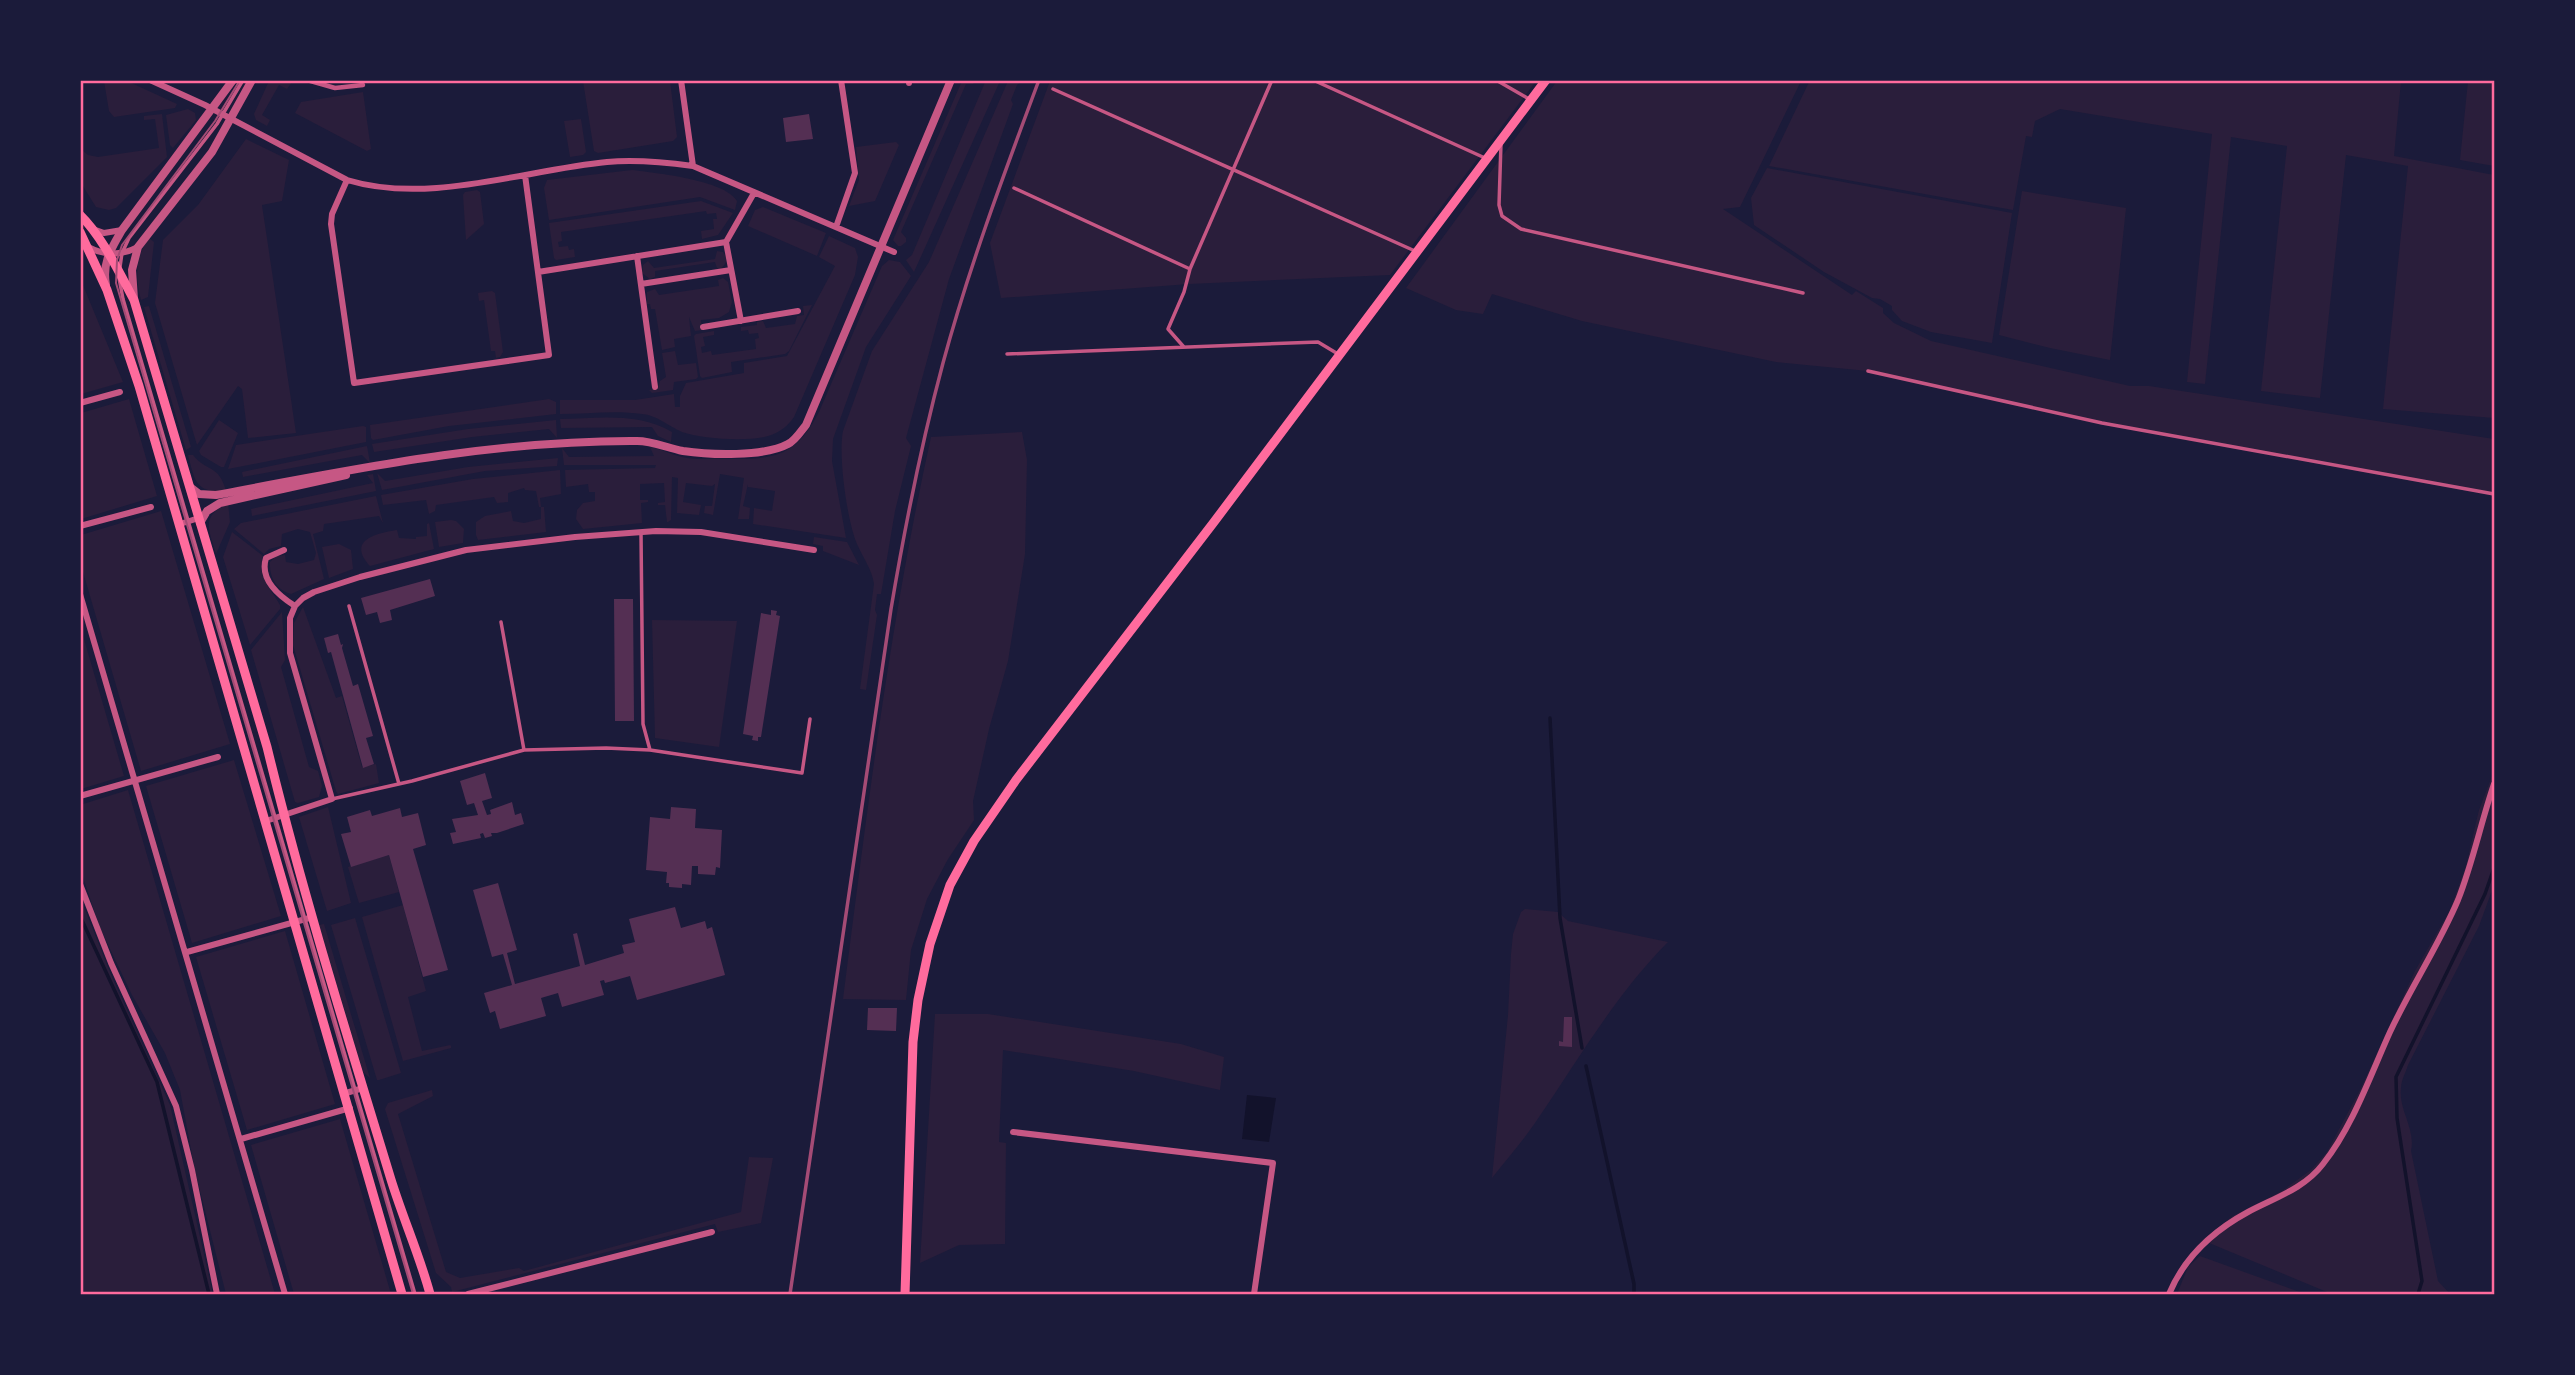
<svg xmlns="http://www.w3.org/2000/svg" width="2575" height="1375" viewBox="0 0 2575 1375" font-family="'Sofia Sans Condensed',sans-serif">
<rect width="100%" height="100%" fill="#1b1b3a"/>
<path fill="#2a1e3b" d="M285 80 292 82 287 89 279 85 262 115 270 120 267 126 256 120 254 114 269 81Z
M986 80 1000 81 914 272 906 260 912 255Z
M1810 80 2401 81 2394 156 2494 175V418L2383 409 2408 166 2346 155 2320 398 2261 391 2287 146 2231 137 2205 384 2187 382 2212 134 2060 109 2035 121 2032 137 2026 136 2013 210 1769 166Z
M104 81H127L177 104 175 108 114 117 109 111Z
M583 81H670L677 137 673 141 598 153 594 151Z
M962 81H975L973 84H966L901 232 906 238V242L901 246H898L893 240Z
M1008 81H1022L1017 85 1011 100 1013 104 949 279 906 438 911 446 895 511 881 594H877L875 610 877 615 866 690 860 689 874 584C872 569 863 558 857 544 847 521 838 455 843 431L872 351 929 262Z
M1050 81H1536L1390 275 1189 284 1001 298 990 243Z
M1557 81H1801L1740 207 1723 209 1852 295 1856 291 1883 308V313L1894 323 1931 341 2130 386H2149L2494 439V494L2102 423 1868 371 1776 362 1582 321 1492 294 1483 314 1456 310 1406 288Z
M2468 81H2494V166L2460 160Z
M363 92 371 149 367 151 295 113 301 102Z
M188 109 195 113 196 120 173 148 170 145 166 115Z
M162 114 167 157 116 208 109 210 96 207 81 183V149L88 155 98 157 159 148 155 119 144 120V116Z
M581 119 586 152 583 155 570 157 564 121Z
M246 139 289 160 282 201 262 205 296 433 248 438 242 389 238 386 197 445 155 303 163 240 198 205Z
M896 142 899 145 875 201 849 206 859 180 856 147Z
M1767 168 2012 213 1992 343 1931 332 1902 321 1892 310V306L1880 299 1872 298 1824 272 1754 225 1751 198Z
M632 170C656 173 725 180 737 201L735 210 700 197 549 220 544 188 547 180Z
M477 190 480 192 484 224 466 240 463 195 465 192Z
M2022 191 2126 208 2110 360 2050 348 1999 335Z
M701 201 733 213 718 235 702 239 701 231 714 229 713 219H717L716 213 707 214 706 211 561 232 562 241 558 242 559 247 568 246 569 250 574 249 575 257 556 260 554 258 549 223Z
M763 207 826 233 817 256 748 226 755 210Z
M829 236 855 248 858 257 855 275 794 417C788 426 779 433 768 436 748 442 702 439 682 432 668 426 657 415 642 414 615 410 587 414 560 414V400H635L674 394 675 407H680V396L686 383 744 373V363L787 356 835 266 819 257Z
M149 238 154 242 148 297 141 300C135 277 135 257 149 238Z
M717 251 723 252C728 258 727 264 720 269L717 268 715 262 655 271V277L650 279 642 273 643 265 648 261 654 268 715 259Z
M889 260 900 262 911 276 866 347 833 439 832 461 846 538 753 524 754 508 772 511 775 491 748 487V484L743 506 750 508 749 519H738L744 478 720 474 713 515 704 513 705 506H712L715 484 712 486 686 483 683 502 701 505 699 515 677 513 678 478 672 477 671 520 668 522H667L665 505H658V503L665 502 664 483 640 484V500H648V502L641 503 642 523 583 529 576 519 577 510 583 503 595 501V492H589L588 484 566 487 565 470 655 468 656 465H564L562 448 569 457 654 456 650 447C662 449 674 456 687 458 701 460 716 458 730 459 777 460 797 454 819 412L882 266Z
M80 278 123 382 81 394H80Z
M723 278 728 282 732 302 729 312 719 318 701 320 702 330 695 331 689 317 691 336 674 339 675 347 662 350 655 309H651L650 304H647V292L655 289 659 295 719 286 718 280Z
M492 291 495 293 503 352 500 357 496 358 495 351H491L484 300 479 301 478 293Z
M812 305 789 351 785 354 731 362 732 372 702 378 700 376 694 336 696 334 714 331V335L703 337 705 346 701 347 702 353 711 351 712 355 756 349 755 339 759 338 758 333 749 334 748 330 741 331V327L757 325V322L763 321 766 328 795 324 797 316 804 315 803 306Z
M149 306 191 447 186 450 144 307Z
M675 351 678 365 696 363 698 377 696 379 674 382 673 390 652 393 649 390 658 388 660 381 666 377 662 353Z
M129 399 157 496 81 519V413Z
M549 399 556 402V414L449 426 373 440 371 438 370 425Z
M560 419C598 418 639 412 672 432L671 442 658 436 652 427 561 428Z
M219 420 238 433 224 467H221L201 455 199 451Z
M556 420 557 438 549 429 472 437 374 452 372 444 468 429Z
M363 426 366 427V442L228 469 236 445Z
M1022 432 1027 460 1025 554 1008 661 989 729 973 801 974 820 948 859 927 899 911 950 906 1000 843 999C867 811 890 622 931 437Z
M367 446 370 463 362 455 243 477 242 472Z
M188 455H193C206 472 219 464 226 491 195 493 195 481 188 455Z
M558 458 557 466 485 471 382 490 377 473 385 481 468 467Z
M560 470 561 494 540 498 541 507H544L546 532 478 540 476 535V522L485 516 511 511 513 521 524 523 541 519V507H539L536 491 525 490 524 488 508 493V502L497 503 494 497 436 505 435 511 429 514 426 500 383 505 381 495 473 479Z
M373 474 376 491 252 516 251 509 373 483 367 475Z
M376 496 383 523 379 516 324 524 323 531 313 534 324 579 291 594C276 590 269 577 270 562L276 556 285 555 286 562 298 564 314 560 316 553 310 532 298 529 282 534 281 546 269 549 264 554 234 529 241 523Z
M228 503 230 522 216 554C209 529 200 517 228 503Z
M161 511 230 744 141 771 81 565V535Z
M451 520 456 521 464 529 463 543 439 547 435 522Z
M429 523 434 549 370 566C346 540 377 533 397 530L399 538 416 539V537L427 536V524Z
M232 532 263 556C257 578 270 587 280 605V609L250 645 223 557Z
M814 537 847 542 859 565 823 551V546L813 544Z
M339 544 351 550 353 569 329 578 322 547Z
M303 607 336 698 342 696 362 767 376 764 379 783 338 794 336 791 293 645 294 623Z
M282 612 285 660 281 667 309 767 318 771 322 786 319 797 298 803 295 802 251 650Z
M652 620 737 621 719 747 655 738Z
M81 629 124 776 81 789H80Z
M234 760 281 916 192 943 146 786Z
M2494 771V885L2479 926 2408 1065C2406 1072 2401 1080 2401 1088 2398 1109 2416 1129 2411 1151L2438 1281 2450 1294H2327V1292L2202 1240 2233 1216 2282 1191 2311 1170 2327 1152 2360 1090 2415 971 2450 910 2466 866 2479 810Z
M128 790 275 1294H226L195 1171 180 1090 165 1053 132 995 100 928 81 871 80 805Z
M328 807 351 903 327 911 299 817Z
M389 855 399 892 359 903 348 867Z
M80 897 112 977 170 1105 213 1294H81Z
M403 905 426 991 408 997 422 1051 450 1045 451 1046V1048L403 1061 362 917Z
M1525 909 1558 912 1568 921 1668 942C1615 995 1577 1062 1535 1123 1522 1142 1506 1160 1492 1178L1508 1015 1511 954 1513 934 1521 912Z
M355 918 401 1073 379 1080H377L331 925Z
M324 924 370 1078 363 1072 319 925Z
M285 931 335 1104 247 1130 196 957Z
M935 1014H988L1181 1044 1224 1057 1220 1090 1134 1071 1003 1050 999 1142 1006 1143 1005 1244 959 1245 920 1263Z
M432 1090 433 1096 398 1114 446 1272 460 1278 519 1268 524 1271 741 1212 749 1157 773 1158 761 1223 718 1232 715 1224 452 1292 451 1287 436 1273 385 1109 388 1103Z
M340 1119 391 1294H294L251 1145Z
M2200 1256 2305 1294H2177L2188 1267Z"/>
<path fill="#12122b" d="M1247 1095 1276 1098 1269 1142 1242 1139Z"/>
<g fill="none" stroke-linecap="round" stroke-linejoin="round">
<path stroke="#12122b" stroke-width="3.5" d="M1550 718 1560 918 1582 1048
M80 916 157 1082 209 1294
M1586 1066 1634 1284V1294
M2418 1294 2422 1281 2397 1118 2396 1077 2485 894 2494 868"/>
</g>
<path fill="#542f53" d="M809 114 813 139 786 142 783 118Z
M430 579 435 596 390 610 392 620 380 623 377 612 366 615 361 598Z
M614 599H633L634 721H615Z
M771 610 777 611 776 615 780 616 761 737H758V741L752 740 753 736 743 734 761 613 771 615Z
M338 634 341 645 343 644 342 648 353 686 358 684 373 736 366 738 374 764 363 768 331 652 328 653 324 638Z
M485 773 492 798 482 801 487 815 491 814 490 810 512 802 515 815 521 813 524 824 497 833H491L492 836 485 838 483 833 480 834 481 838 453 844 450 833 456 832 452 819 478 815 474 803 467 805 460 781Z
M671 807 696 809 695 828 722 830 720 868 716 867 715 875 698 874V866H692L691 885 682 884V888L669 887V883H666L667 872 646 870 650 817 670 819Z
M400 808 402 817 418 813 426 845 413 849 448 970 423 977 389 855 351 867 341 834 351 832 347 817 370 810 372 816Z
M498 883 517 950 507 953 515 984 580 966 573 934 577 933 585 965 624 953 622 945 635 942 629 919 675 907 681 928 705 921 707 929 712 927 725 975 637 1000 630 976 605 983 604 980 600 981 604 995 562 1007 558 993 541 998 546 1016 500 1029 495 1011 490 1013 484 993 512 985 503 954 492 957 473 890Z
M868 1008H897L896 1031 867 1030Z
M1564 1017H1572V1047L1559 1046V1041L1563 1042Z"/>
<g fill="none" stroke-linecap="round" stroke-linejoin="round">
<path stroke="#c65784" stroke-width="3.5" d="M1313 80 1485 158
M1496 80 1529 99
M1053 89 1415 251
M1501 143 1499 205 1502 216 1521 229 1803 293
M1014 188 1190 269
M120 267 122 253 129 238 217 124 243 80
M119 278 123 299 415 1294
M1183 346 1168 329 1184 292 1190 269 1272 80
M1007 354 1318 342 1338 354
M1868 371 2102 423 2494 494
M641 533 643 724 650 750
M349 606 399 784
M501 622 524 750
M332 799 412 781 524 750 606 748 650 750 802 773 810 719"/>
<path stroke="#c65784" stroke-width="4.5" d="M307 80 335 88 363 85"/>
<path stroke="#c65784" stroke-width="6" d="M150 80 205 105 347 180C429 205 524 170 607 162 636 159 664 162 693 166L894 252
M681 80 693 166
M909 80V83
M347 180 332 214 331 224 354 383 549 355 525 175
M836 227 855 173 841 80
M93 229 104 233 122 230
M726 242 741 321
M88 247C105 256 121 256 138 247
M637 256 655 387
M538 272 726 242 754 193
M641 284 731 270
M703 327 798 311
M80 403 120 392
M180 524 202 517
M80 526 151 507
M284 550 266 558C259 580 279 596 295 606
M80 594 285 1294
M80 796 218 757
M266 821 332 799 290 653V618L295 606 303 598 314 592 360 577 466 550 575 537 656 531 701 532 814 550
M80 884 111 963 176 1106 192 1170 217 1294
M187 952 313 917
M346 1093 363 1088
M1013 1132 1273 1163 1254 1294
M241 1139 350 1108
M468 1294 712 1232
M2169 1294C2184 1258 2213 1231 2248 1212 2274 1198 2304 1189 2323 1164 2353 1126 2370 1076 2390 1032 2411 987 2439 945 2458 900 2473 862 2481 822 2494 784"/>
<path stroke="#c65784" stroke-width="8" d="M106 285C102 262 111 249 122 230L233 80
M134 299 132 270 138 247 212 152 252 80
M190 487 199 494 216 495C355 469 495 440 637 441 653 441 667 448 683 451 710 455 764 457 788 444 795 441 801 431 806 425L951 80
M200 523 207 511 220 503 346 475"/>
<path stroke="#ff6b9d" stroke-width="9" d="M80 215C102 236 120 274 134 300L267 747C302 891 346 1032 389 1173 401 1214 419 1253 430 1294
M80 232 107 290 139 386 402 1294
M905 1294 913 1042 918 1000 930 944 950 885 974 841 1016 780 1214 522 1546 80"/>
<path stroke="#a44b75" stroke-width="2" d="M240 80 215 121 122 245 117 260 116 283 413 1294"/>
<path stroke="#a44b75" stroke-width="3.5" d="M790 1294 891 609C905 526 921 445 943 363 969 267 1004 174 1039 80"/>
</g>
<rect width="2575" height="1375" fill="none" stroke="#1b1b3a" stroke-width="164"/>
<rect x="82" y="82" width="2411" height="1211" fill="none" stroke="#ff6b9d" stroke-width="2.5"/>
</svg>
